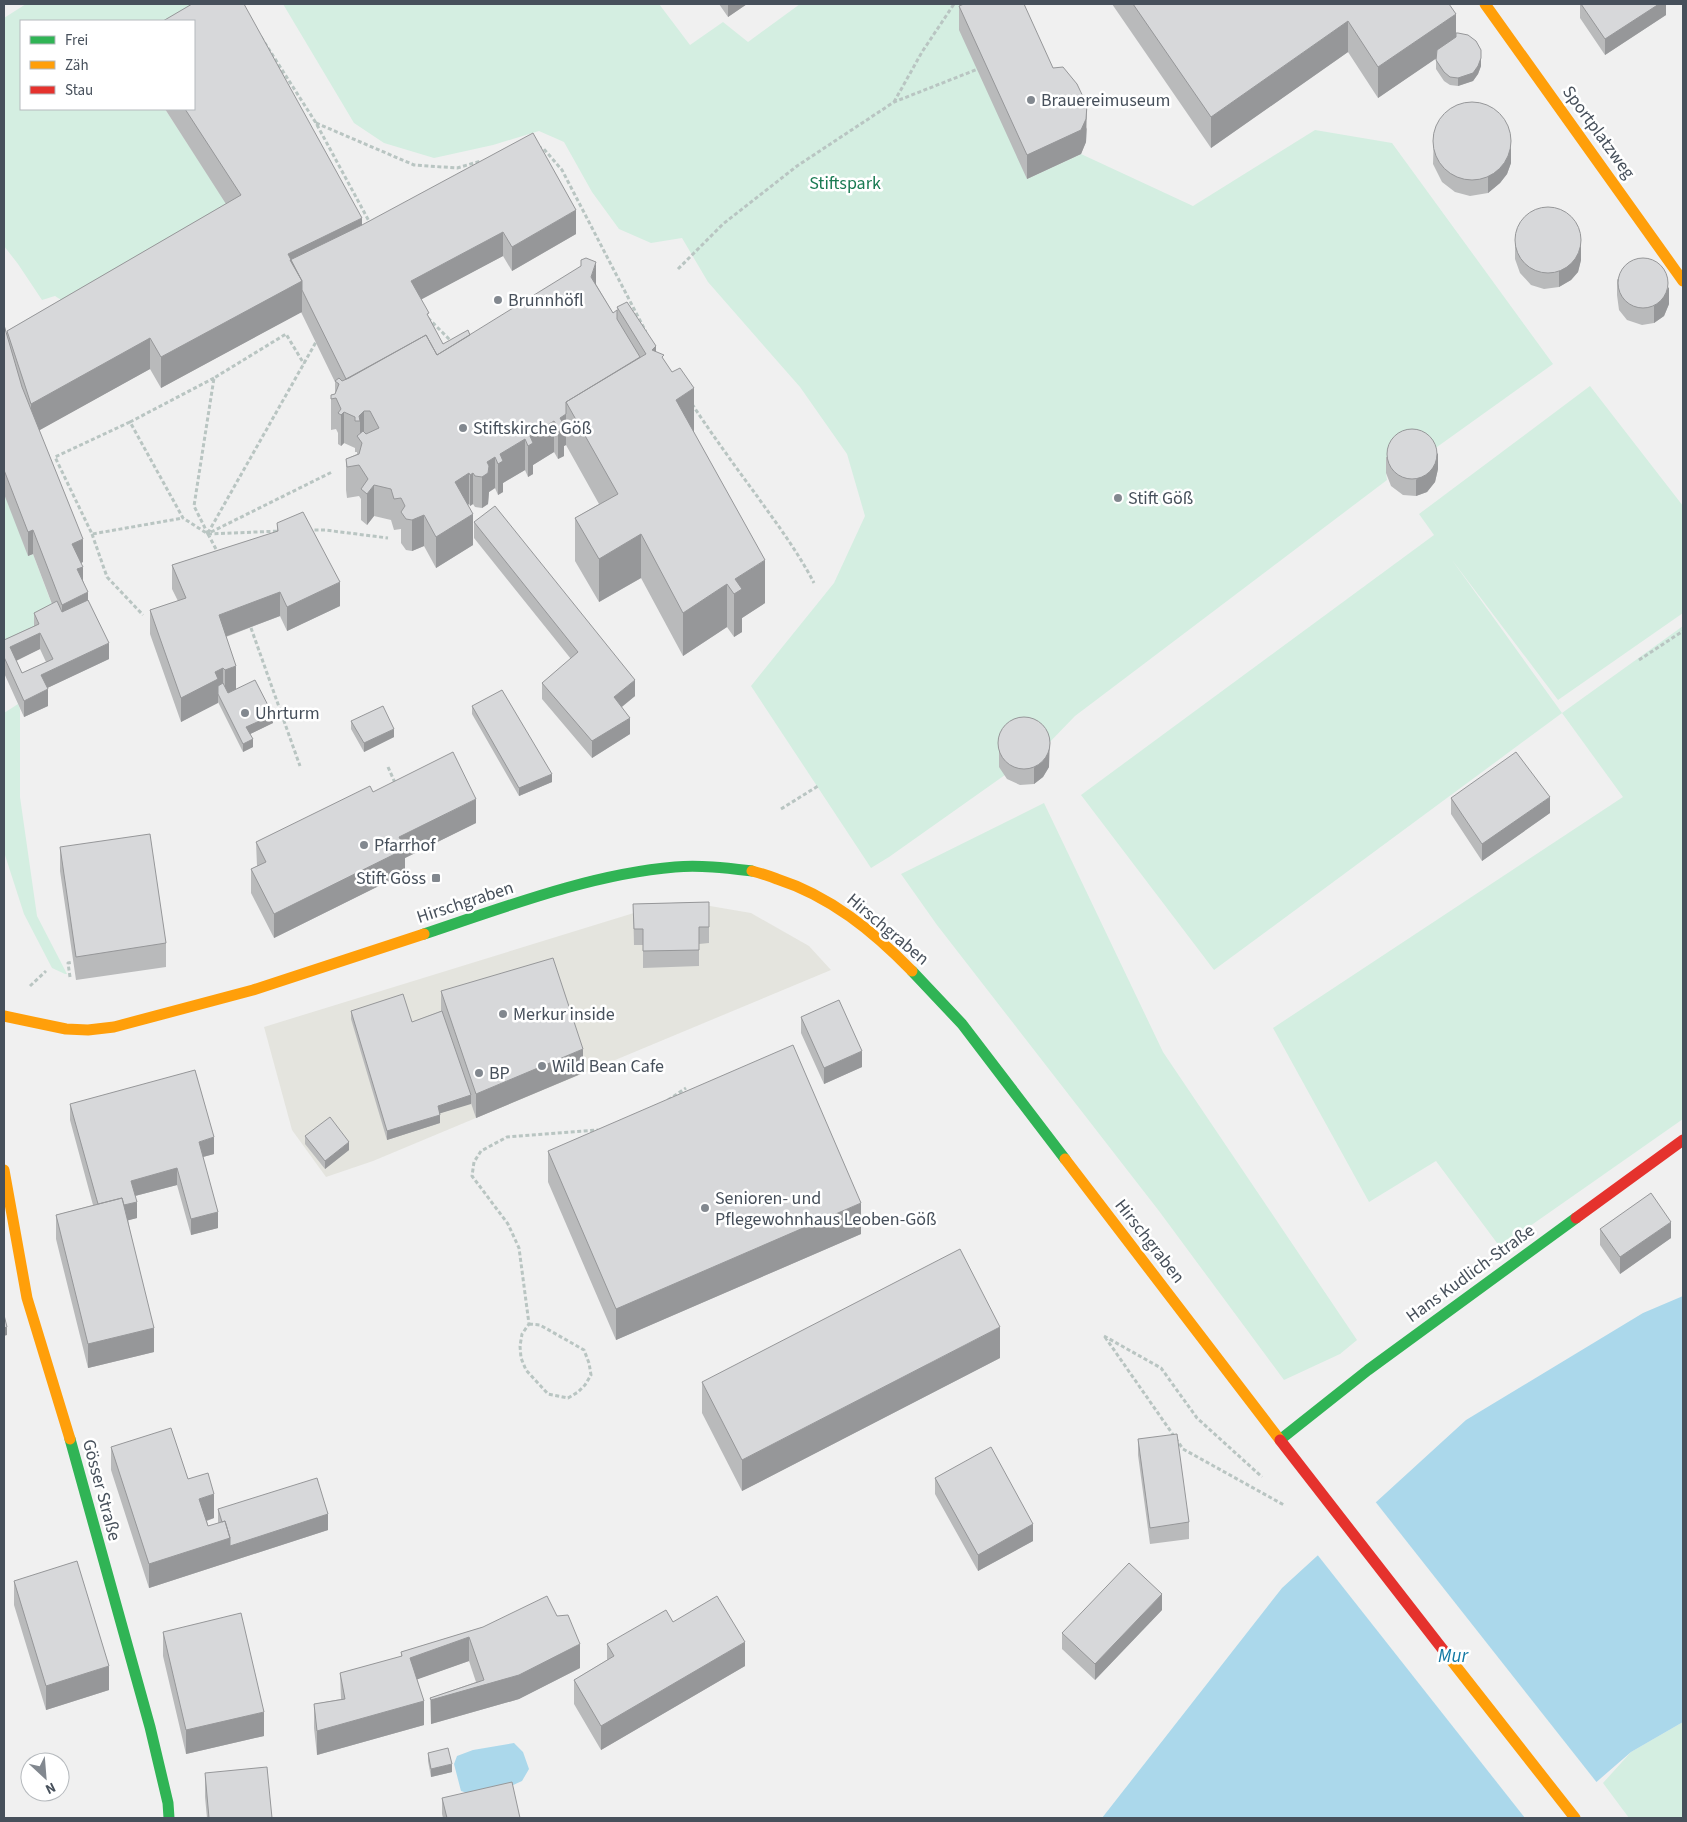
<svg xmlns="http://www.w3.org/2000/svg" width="1687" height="1822" viewBox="0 0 1687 1822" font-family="'Source Sans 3',sans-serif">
<rect width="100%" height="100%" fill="#f0f0f0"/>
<path fill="#e4e4de" d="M710 906 751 913 809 946 831 970 373 1161 326 1177 292 1130 264 1027 650 908Z"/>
<path fill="#d4eee1" d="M26 4H226L194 21H21V109H165L241 226 86 316 55 296 42 300 18 264 4 246V18Z
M283 4H659L690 45 723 22 748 42 800 4H1012L1027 179 1081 154 1193 206 1315 130 1392 143 1553 364 1430 452 1386 473 1387 480 1075 716 1046 746 889 857 871 868 751 686 834 583 865 516 847 454 800 387 708 282 682 238 651 243 619 229 592 192 564 142 539 131 493 145 434 158 384 143 354 123Z
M1590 386 1683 506V613L1558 700 1452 560 1562 713 1683 626V1119L1500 1247 1436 1161 1369 1202 1273 1028 1623 797 1562 713 1214 970 1081 795 1434 535 1419 514Z
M4 493 29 556 33 554 57 618 4 656Z
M18 704 20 709V797L37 916 67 974H65L52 968 24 914 4 852V713Z
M1044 803 1163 1052 1357 1340 1340 1354 1284 1380 1159 1211 937 925 901 874Z
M1683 1722V1818H1629L1603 1783 1631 1752Z"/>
<path fill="#abd8eb" d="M1683 1296V1722L1631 1752 1555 1818H1102L1282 1588 1466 1420 1643 1313Z
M514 1743 523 1752 529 1769 522 1781 511 1786 473 1795 461 1791 454 1764 457 1756 473 1750Z"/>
<path fill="#f0f0f0" d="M1374 1500 1598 1784 1559 1818H1525L1316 1553Z"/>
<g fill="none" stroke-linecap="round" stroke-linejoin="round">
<path stroke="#b9c5c2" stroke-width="3" stroke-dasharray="4 2.5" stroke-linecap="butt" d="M261 37 316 123 370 223
M894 102 922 52 954 4
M316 123 414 165 457 168 481 161
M538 148H543L562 170 646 332
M678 269 723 224 797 166 894 102 978 69
M428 318 451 341
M214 378 130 422 183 518 208 534 194 506 214 378 286 334 304 364
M692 404C713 436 735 466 757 496 777 524 798 552 814 583
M130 422 55 457 92 534 183 518
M308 530H325L388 538
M211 532 332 472
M208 533 316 342
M92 534 107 577 143 615
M208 534 280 531
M208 534 218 553
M251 628 300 766
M1639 660 1683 631
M388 767 396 785
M781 809 818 786
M70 977 68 963 73 962
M30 986 46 971
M668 1100 686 1088
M529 1324 540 1325 584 1350 589 1363 591 1375 585 1385 578 1392 568 1398 548 1394 526 1370 521 1358 520 1346 522 1334 529 1324 519 1248 508 1224 472 1176 474 1162 481 1151 507 1137 598 1130
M1104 1336 1161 1368 1197 1418 1262 1477
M1105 1337 1183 1449 1284 1505"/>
<path stroke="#30b455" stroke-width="11" d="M424 934C505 907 591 874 675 867 701 865 726 868 752 871
M912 971 962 1024 1065 1159
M70 1439 150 1727 168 1803 169 1818
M1281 1439 1368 1370 1576 1218"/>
<path stroke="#ff9f0a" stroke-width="11" d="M1485 4 1683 281
M752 871C760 873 769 876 777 879 830 896 873 931 912 971
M4 1016 66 1029 88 1030 114 1027 253 990 424 934
M1065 1159 1280 1440
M4 1170 27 1298 70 1439
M1444 1651 1575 1818"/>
<path stroke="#e5322d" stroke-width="11" d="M1576 1218 1683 1140
M1280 1440 1444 1651"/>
</g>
<path fill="#b9babb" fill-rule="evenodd" d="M719 4H747L728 17Z
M1112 4H1449L1456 33 1481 66 1478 74 1473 81 1458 86 1450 85 1444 81 1436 69V58L1378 98 1348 52 1211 148Z
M1580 4H1666V15L1605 55 1580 18Z
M959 6 1053 68 1087 129 1086 142 1081 154 1027 179 959 30Z
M165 109H194L362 225 576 234 512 271 503 256 421 299 429 318 443 344 470 335 596 284 613 313 617 310V307L656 352 664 360 765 603 742 618V632L734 637 727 627 683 656 641 578 599 602 575 561V518L599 504 566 445 564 446V456L558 459 554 452 533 465V474L528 477 525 470 503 483V492L498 495 495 488 489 492 488 504 482 508 475 507 473 504 470 506 469 504 468 505 473 545 436 568 424 546 412 551 406 550 401 543V529L394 530 391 520 374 516 367 525 361 520V499L359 496 347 498 346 490V459L357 454V452H355V448L344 443 341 446 338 444V433L336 429 331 430V395L335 394V382L301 312 161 388 150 369 39 430 83 562 81 563 83 580 88 600 109 659 47 688 48 706 24 717 4 673V640L34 626V613L52 604 33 554 28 556 4 494V325L7 335V331L226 204ZM40 649 46 662 22 673 16 660Z
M1434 132 1511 163 1507 174 1500 183 1488 193 1470 196 1455 192 1442 182 1433 164Z
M1515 243 1581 260 1578 272 1571 280 1559 287 1544 289 1531 285 1520 273 1515 259Z
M1617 279 1669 304 1664 316 1654 323 1642 325 1627 320 1619 310 1617 295Z
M1386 457 1438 469 1435 482 1427 492 1416 496 1403 495 1391 486 1386 473Z
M474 522 635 696 622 707 630 734 592 758 542 699V683L571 659 474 538Z
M277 523 340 606 287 631 280 616 226 637 236 690 273 723 250 734 253 747 243 752 218 702 181 722 150 634V610L178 601 172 589V565L277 532Z
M472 706 552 782 519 796 472 714Z
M351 721 394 737 364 752 351 729Z
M999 737 1049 767 1043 777 1034 784 1020 785 1007 779 999 767Z
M373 792 476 823 405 858V873L274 938 251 893V869L257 866 256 842Z
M1451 798 1550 813 1482 861 1451 814Z
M60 847 166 943V967L76 980 60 871Z
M709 902V943L699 944V966L643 968V945H634L633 904Z
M441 991 583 1073 476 1118 471 1103 440 1113V1123L387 1140 351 1019V1011L412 1022 441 1011Z
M801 1017 862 1067 824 1084 801 1033Z
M70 1104 214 1154 203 1157 218 1228 191 1235 177 1185 135 1196 137 1218 128 1220 154 1352 88 1368 56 1239V1215L93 1205 70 1120Z
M305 1136 349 1150 325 1169 305 1144Z
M548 1151 861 1234 616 1340 548 1182Z
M1600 1229 1671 1238 1620 1274 1600 1245Z
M1000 1358 742 1491 702 1413V1382Z
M1138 1439 1189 1522V1539L1150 1544 1138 1455Z
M111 1447 214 1518 207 1521 208 1526 218 1523V1509L328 1530 149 1588 111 1470Z
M935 1478 1033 1541 978 1571 935 1494Z
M14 1581 109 1690 46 1710 14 1605Z
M1162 1610 1095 1680 1062 1649V1633Z
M673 1622 745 1666 601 1750 574 1704V1680L607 1660V1644Z
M483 1627 580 1668 519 1699 431 1724 430 1698 476 1682 469 1661 417 1679 424 1725 317 1755 314 1728V1704L341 1699 340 1673 401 1657V1652Z
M163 1632 264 1736 186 1754 163 1656Z
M428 1753 452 1772 431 1777 428 1761Z
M205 1773 272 1818H207L205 1797Z
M442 1798 520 1818H443L442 1814Z"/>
<path fill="#969799" d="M728 4H747L728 17Z
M1659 4H1666V15L1605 55V39Z
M1456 14V45L1378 98V67Z
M1348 21V52L1211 148V117Z
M1481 58V66L1478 74 1473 81 1458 86V78Z
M1087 105 1086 142 1081 154 1027 179V155Z
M1511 147V163L1507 174 1500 183 1488 193V176Z
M576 210V234L512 271V247Z
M362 218V249L297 280 288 254Z
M503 232V256L411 305V281Z
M1581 244V260L1578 272 1571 280 1559 287V271Z
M596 262V293L591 277Z
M302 281V312L161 388V357Z
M1669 287V304L1664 316 1654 323V306Z
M150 338V369L31 435V404Z
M656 346V389L652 350Z
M694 388V431L676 443V400Z
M364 411V442L362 443 360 439V421L359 416Z
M344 412V443L341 446V415Z
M566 414V445L564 446V456L558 459V428L560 418Z
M554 421V452L533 465V474L528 477V446L530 436Z
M525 439V470L503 483V492L498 495V464L500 454Z
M1438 453V469L1435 482 1427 492 1416 496V480Z
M495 457V488L489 492 488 504 482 508V477L487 462Z
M469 473V504L455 513V482Z
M473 473V504L470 506V475Z
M374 485V516L367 525V494Z
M473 514V545L436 568V537Z
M424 515V546L412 551V520Z
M33 530V554L28 556V532Z
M641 534V578L599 602V559Z
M83 539V562L72 567V544Z
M765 560V603L742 618V632L734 637V594L735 579Z
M83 567V591L77 569Z
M340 582V606L287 631V607Z
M727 584V627L683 656V613Z
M88 592V616L62 628V605Z
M280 592V616L219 639V615Z
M40 633V649L10 664V647Z
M109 643V659L41 691V675Z
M236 666V690L225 694V670Z
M223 668V691L218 694V703L181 722V698L215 672Z
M635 680V696L614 713V697Z
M48 689V706L24 717V701Z
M273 715V723L246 736V727Z
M630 718V734L592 758V741Z
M394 729V737L364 752V743Z
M1050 737 1049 767 1043 777 1034 784V768Z
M253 739V747L243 752V744Z
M552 774V782L519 796V788Z
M1550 797V813L1482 861V844Z
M476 799V823L405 858V873L274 938V914L399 837Z
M583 1049V1073L476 1118V1094Z
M862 1051V1067L824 1084V1068Z
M471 1095V1104L438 1114V1106Z
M440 1115V1123L387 1140V1131Z
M214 1137V1154L199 1158V1142Z
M349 1142V1150L325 1169V1161Z
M177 1168V1185L131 1197V1181Z
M137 1202V1218L100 1228V1211Z
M861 1203V1234L616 1340V1309Z
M218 1212V1228L191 1235V1219Z
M1671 1222V1238L1620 1274V1257Z
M7 1327V1335L4 1336V1328Z
M1000 1327V1358L742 1491V1460Z
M154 1328V1352L88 1368V1344Z
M214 1494V1518L199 1523V1499Z
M328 1514V1530L149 1588V1564L230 1538Z
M1033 1524V1541L978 1571V1555Z
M1162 1594V1610L1095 1680V1664Z
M469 1637V1661L410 1682V1658Z
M745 1642V1666L601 1750V1726Z
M580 1644V1668L519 1699 431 1724V1700Z
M109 1666V1690L46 1710V1686Z
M424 1701V1725L317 1755V1731Z
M264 1712V1736L186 1754V1730Z
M452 1764V1772L431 1777V1769Z"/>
<path fill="#d7d8da" stroke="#969799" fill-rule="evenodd" d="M192 4H244L362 218 288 254 302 281 161 357 150 338 31 404 7 331 241 195 185 109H194V21H163Z
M964 4H1024L1053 68 1063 67 1077 84 1087 105 1086 119 1081 130 1027 155 959 6Z
M1133 4H1449L1456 14 1378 67 1348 21 1211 117Z
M1581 4H1659L1605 39Z
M1456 33H1458L1468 35 1476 41 1481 50V58L1478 66 1473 73 1458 78 1450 77 1444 72 1436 60 1437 50 1456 37Z
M1433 141a39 39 0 1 1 78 0a39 39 0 1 1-78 0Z
M533 133 576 210 512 247 503 232 411 281 429 313 427 314 443 344 468 330 470 335 437 355 426 335 346 379 302 290V281L290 260 362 225Z
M1515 240a33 33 0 1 1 66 0a33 33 0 1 1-66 0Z
M1618 283a25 25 0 1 1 50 0a25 25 0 1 1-50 0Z
M586 258 596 262 591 277 613 313 617 310V319L640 357 566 402V414L560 418 564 425 558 428 554 421 530 436 533 443 528 446 525 439 500 454 503 461 498 464 495 457 487 462 489 466 488 473 482 477 475 476 473 473 470 475 469 473 455 482 473 514 436 537 424 515 412 520 406 519 401 512 405 506 401 498 394 499 391 489 374 485 367 494 361 489 368 479 359 465 347 467 346 459 359 454 362 443 357 436 363 431 366 434 379 428 370 411H364L359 416 360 421H355V417L344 412 341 415 338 413 341 409 336 398 331 399V395L335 394 339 384 335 381 339 378 342 381 349 378 426 335 437 355 581 266V260Z
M627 302 656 346 652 350 664 355 662 357 672 372 680 368 694 388 676 400 765 560 735 579 742 589 734 594 727 584 683 613 641 534 599 559 575 518 618 494 566 402 646 354 617 307Z
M4 325 22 387 83 539 72 544 83 567 77 569 88 592 62 605 33 530 28 532 4 470Z
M1387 454a25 25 0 1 1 50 0a25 25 0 1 1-50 0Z
M495 506 635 680 614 697 630 718 592 741 542 683 578 652 474 522Z
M303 512 340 582 287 607 280 592 219 615 236 666 225 670 223 668 215 672 218 679 181 698 150 610 186 598 172 565 278 531 277 523Z
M88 600 109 643 41 675 48 689 24 701 4 657V640L39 624 34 613 57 601 62 612ZM40 633 53 659 22 673 10 647Z
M255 680 273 715 246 727 253 739 243 744 218 694V686L223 683 228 693Z
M502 690 552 774 519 788 472 706Z
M383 706 394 729 364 743 351 721Z
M998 743a26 26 0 1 1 52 0a26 26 0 1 1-52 0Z
M453 752 476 799 399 837 405 849 274 914 251 869 266 862 256 842 370 786 373 792Z
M1516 752 1550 797 1482 844 1451 798Z
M150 834 166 943 76 957 60 847Z
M709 902V927H699V950L643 951V929H634L633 904Z
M553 958 583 1049 476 1094 441 991Z
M403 994 412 1022 442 1011 471 1095 438 1106 440 1115 387 1131 351 1011Z
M839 1000 862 1051 824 1068 801 1017Z
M793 1045 861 1203 616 1309 548 1151Z
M195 1070 214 1137 199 1142 218 1212 191 1219 177 1168 131 1181 137 1202 124 1205 122 1198 98 1204 70 1104Z
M330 1117 349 1142 325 1161 305 1136Z
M1651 1193 1671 1222 1620 1257 1600 1229Z
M122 1198 154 1328 88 1344 56 1215Z
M960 1249 1000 1327 742 1460 702 1382Z
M4 1315 7 1327 4 1328Z
M171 1428 188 1479 208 1473 214 1494 199 1499 208 1526 225 1521 230 1538 149 1564 111 1447Z
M1177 1434 1189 1522 1150 1528 1138 1439Z
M991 1447 1033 1524 978 1555 935 1478Z
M317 1478 328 1514 230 1546V1538L225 1521 222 1522 218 1509Z
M77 1561 109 1666 46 1686 14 1581Z
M1129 1563 1162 1594 1095 1664 1062 1633Z
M547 1596 557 1616 568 1615 580 1644 519 1675 431 1700 430 1698 484 1680 469 1637 410 1658 424 1701 317 1731 314 1704 345 1699 340 1673 402 1656 401 1652 483 1627Z
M717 1596 745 1642 601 1726 574 1680 614 1656 607 1644 666 1610 673 1622Z
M241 1613 264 1712 186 1730 163 1632Z
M448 1748 452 1764 431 1769 428 1753Z
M267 1767 272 1818H209L205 1773Z
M512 1782 520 1818H447L442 1798Z"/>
<g fill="#82888f" stroke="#fff" stroke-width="2">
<circle cx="1031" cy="100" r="5"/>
<circle cx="498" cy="300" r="5"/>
<circle cx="463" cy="428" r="5"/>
<circle cx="1118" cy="498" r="5"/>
<circle cx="245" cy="713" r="5"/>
<circle cx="364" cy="845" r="5"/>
<rect x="431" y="873" width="10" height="10" rx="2.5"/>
<circle cx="503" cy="1014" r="5"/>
<circle cx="542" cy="1066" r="5"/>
<circle cx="479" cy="1073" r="5"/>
<circle cx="705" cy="1208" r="5"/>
</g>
<g text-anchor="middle" stroke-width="5" stroke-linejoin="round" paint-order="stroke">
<g font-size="18" fill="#47505b" stroke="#fff" text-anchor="start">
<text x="1041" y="106">Brauereimuseum</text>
<text x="508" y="306">Brunnhöfl</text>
<text x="473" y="434">Stiftskirche Göß</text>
<text x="1128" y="504">Stift Göß</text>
<text x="255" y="719">Uhrturm</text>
<text x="374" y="851">Pfarrhof</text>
<text x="426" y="884" text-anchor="end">Stift Göss</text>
<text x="513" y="1020">Merkur inside</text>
<text x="552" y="1072">Wild Bean Cafe</text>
<text x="489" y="1079">BP</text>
<text x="715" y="1204">Senioren- und<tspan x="715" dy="21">Pflegewohnhaus Leoben-Göß</tspan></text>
</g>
<g font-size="18" fill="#47505b" stroke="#fff">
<text transform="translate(1599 132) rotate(54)" y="6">Sportplatzweg</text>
<text transform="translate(465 902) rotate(-18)" y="6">Hirschgraben</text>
<text transform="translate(888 929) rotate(40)" y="6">Hirschgraben</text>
<text transform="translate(1150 1241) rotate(52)" y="6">Hirschgraben</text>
<text transform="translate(1470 1273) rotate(-36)" y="6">Hans Kudlich-Straße</text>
<text transform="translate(102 1490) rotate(75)" y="6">Gösser Straße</text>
</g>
<g font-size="18" fill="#1a7b53" stroke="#fff">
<text x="845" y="189">Stiftspark</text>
</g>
<g font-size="19" font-style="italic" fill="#1179a5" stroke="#fff">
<text x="1453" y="1662">Mur</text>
</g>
</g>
<rect width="1687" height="1822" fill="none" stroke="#47505b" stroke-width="10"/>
<rect x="20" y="20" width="175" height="90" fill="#ffffff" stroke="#b5b9bd"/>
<rect x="30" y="36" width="25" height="8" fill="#30b455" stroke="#b5b9bd"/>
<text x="65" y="45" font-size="15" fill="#47505b">Frei</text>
<rect x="30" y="61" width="25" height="8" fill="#ff9f0a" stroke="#b5b9bd"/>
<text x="65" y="70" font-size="15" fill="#47505b">Zäh</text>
<rect x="30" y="86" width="25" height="8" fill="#e5322d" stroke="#b5b9bd"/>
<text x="65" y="95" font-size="15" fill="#47505b">Stau</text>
<g transform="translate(45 1777) rotate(154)"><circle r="24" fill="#ffffff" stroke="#b5b9bd"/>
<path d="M0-4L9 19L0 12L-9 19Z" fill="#82888f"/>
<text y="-8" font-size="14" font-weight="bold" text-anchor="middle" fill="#47505b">N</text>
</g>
</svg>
